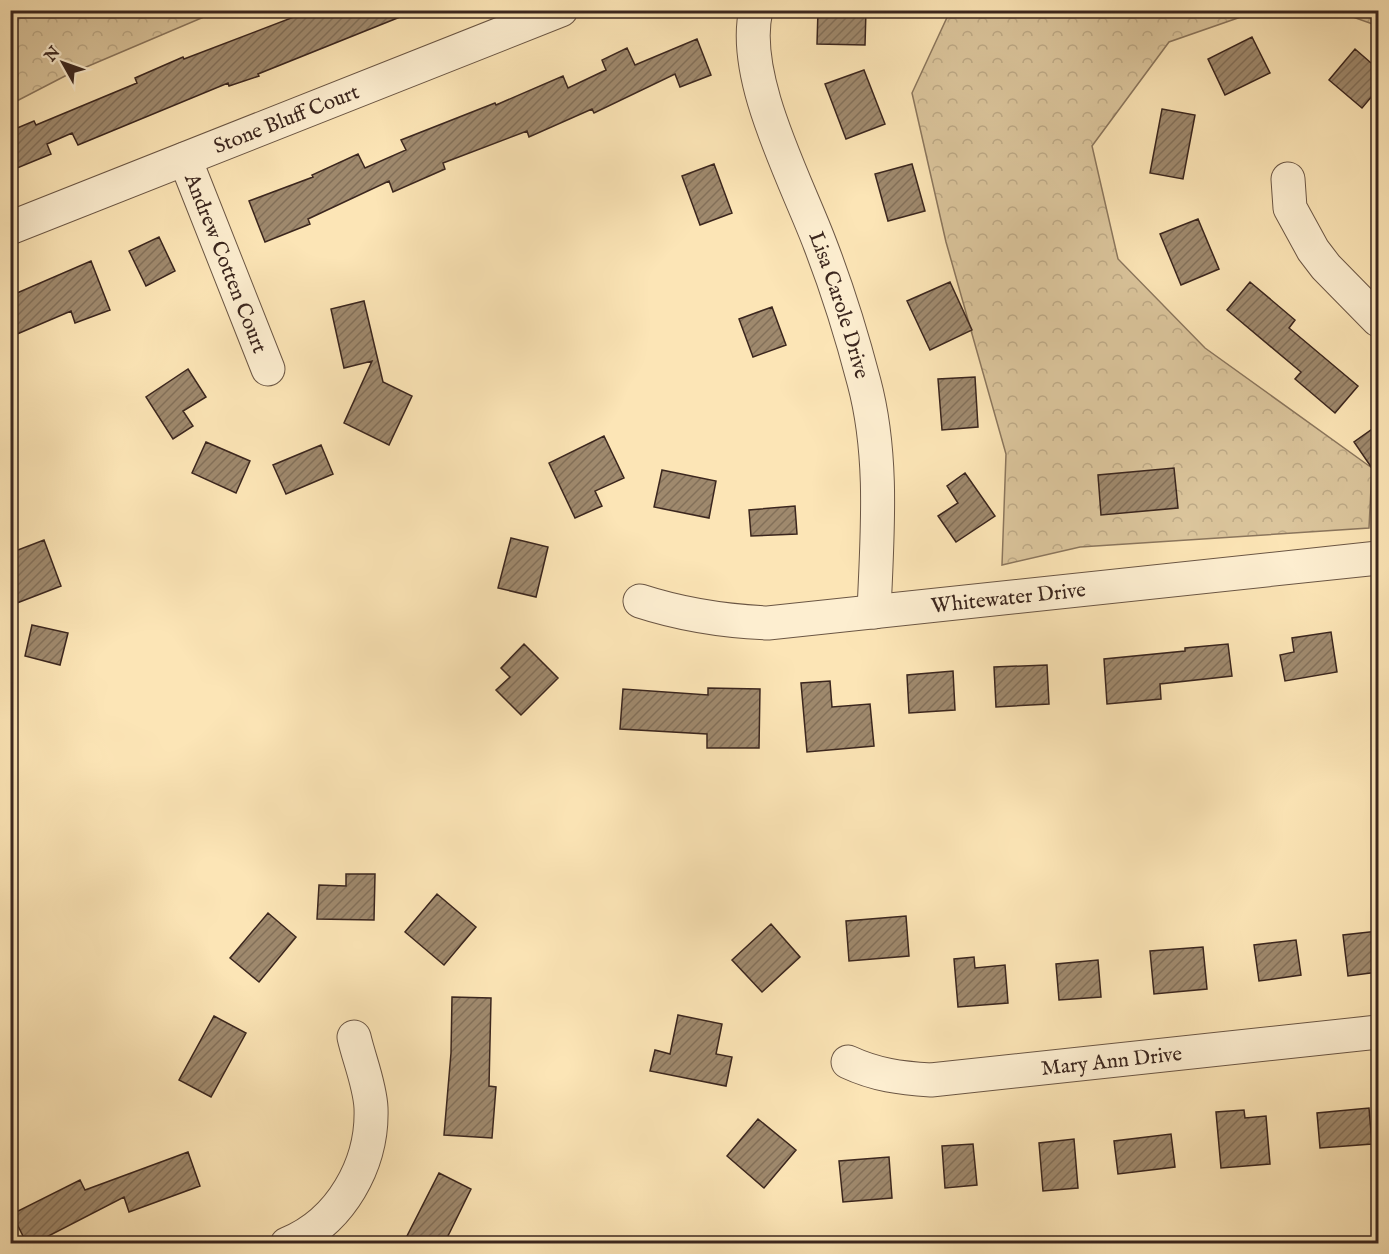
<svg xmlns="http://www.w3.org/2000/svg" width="1389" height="1254" viewBox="0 0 1389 1254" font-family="'IM FELL English',serif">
<defs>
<pattern id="forest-crowns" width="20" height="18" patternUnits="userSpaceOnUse" patternTransform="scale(1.5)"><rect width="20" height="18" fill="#dbc59c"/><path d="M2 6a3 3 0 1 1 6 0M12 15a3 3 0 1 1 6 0" fill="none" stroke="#bda986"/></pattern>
<pattern id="building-hatch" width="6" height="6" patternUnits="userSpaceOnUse" patternTransform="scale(1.5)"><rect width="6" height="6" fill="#9f896d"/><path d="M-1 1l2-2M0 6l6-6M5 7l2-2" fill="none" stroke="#837059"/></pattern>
</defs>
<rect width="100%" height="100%" fill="#fce5b6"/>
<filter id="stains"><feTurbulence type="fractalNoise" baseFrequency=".00333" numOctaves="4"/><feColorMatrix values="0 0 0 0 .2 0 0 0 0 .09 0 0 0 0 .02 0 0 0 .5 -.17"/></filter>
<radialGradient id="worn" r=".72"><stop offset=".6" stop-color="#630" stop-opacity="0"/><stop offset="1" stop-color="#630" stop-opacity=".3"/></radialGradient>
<path fill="url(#forest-crowns)" stroke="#8b765d" stroke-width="1.5" d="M11 10H218V11L65 76 11 104Z
M950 11H1258L1169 42 1092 146 1118 259 1205 348 1372 468 1369 528 1080 547 1002 565 1006 454 946 242 912 93Z
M1336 11H1378V26Z"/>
<path fill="url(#building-hatch)" stroke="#3b261e" stroke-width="1.5" d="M312 10 415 11 258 74 259 76 229 86 228 83 78 145 72 133 47 144 51 154 10 171V131L34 121 36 125 137 83 135 78 183 57 184 59Z
M818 10H866L865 45 817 44Z
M1252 37 1270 73 1225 95 1208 59Z
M697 39 711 75 680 87 675 74 594 113 592 109 529 137 527 131 443 163 445 169 393 192 389 181 308 219 310 224 265 242 249 201 313 177 312 175 358 154 365 168 406 150 401 140 495 103 496 105 563 76 568 88 606 70 602 60 627 48 635 65Z
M1355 49 1378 69V89L1362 108 1329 80Z
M864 70 885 124 846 139 825 84Z
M1162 109 1195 115 1183 179 1150 173Z
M714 164 732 213 700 225 682 176Z
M912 164 925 211 888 221 875 174Z
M1198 219 1219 269 1181 285 1160 234Z
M159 237 175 271 146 286 129 251Z
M91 261 110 310 75 323 71 311 10 337V296Z
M950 282 972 330 930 350 907 301Z
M1250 282 1295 320 1289 328 1358 386 1335 413 1295 379 1301 372 1227 310Z
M364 301 383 382 412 396 389 445 344 423 372 361 344 368 331 309Z
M772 307 786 345 753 357 739 319Z
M188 369 206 397 183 411 193 426 173 439 146 397Z
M975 377 978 427 942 430 938 379Z
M1378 425V477L1354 442Z
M604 436 624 478 595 491 602 506 575 518 549 463Z
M206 442 250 461 236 493 192 473Z
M321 445 333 474 286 494 273 465Z
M1174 468 1178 508 1101 515 1098 475Z
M662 470 716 481 709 518 654 507Z
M965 473 995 516 956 542 938 516 958 503 947 486Z
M795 506 797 534 751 536 749 510Z
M511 538 548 547 536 597 498 588Z
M44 540 61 586 17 603 10 585V553Z
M32 625 68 633 60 665 25 656Z
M1331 632 1337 672 1285 681 1280 655 1294 652 1292 638Z
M524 644 558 678 521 715 496 690 510 677 501 668Z
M1228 644 1232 676 1160 684 1161 699 1107 704 1104 659 1185 651V648Z
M1047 665 1049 704 996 707 994 667Z
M953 671 955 710 909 713 907 675Z
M830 681 832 707 870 704 874 746 807 752 801 683Z
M708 688 760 689 759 748H707V734L620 729 623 689 708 695Z
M346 874H375L374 920 317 919 319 885 346 886Z
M437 894 476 927 444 965 405 932Z
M268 913 296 937 259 982 230 958Z
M906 916 909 956 849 961 846 921Z
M771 924 800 957 762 992 732 960Z
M1378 931V972L1348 976 1343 935Z
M1296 940 1301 975 1259 981 1254 945Z
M1203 947 1207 989 1154 994 1150 951Z
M974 957 975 968 1005 965 1008 1003 958 1007 954 959Z
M1098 960 1101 997 1059 1000 1056 964Z
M452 997 491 998 489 1086 496 1087 492 1138 444 1135 451 1053Z
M678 1015 722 1024 716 1054 732 1057 726 1086 650 1071 655 1050 670 1054Z
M214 1016 246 1033 211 1097 179 1080Z
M1369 1108 1372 1144 1320 1148 1317 1113Z
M1244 1110 1245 1118 1266 1116 1270 1164 1221 1168 1216 1112Z
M758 1119 796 1150 764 1188 727 1156Z
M1171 1134 1175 1167 1118 1174 1114 1141Z
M1074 1139 1078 1188 1043 1191 1039 1143Z
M973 1144 977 1185 945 1188 942 1146Z
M188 1152 200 1186 129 1212 124 1197 33 1244H27L12 1214 80 1180 85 1190Z
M889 1157 892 1198 843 1202 839 1161Z
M439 1173 471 1189 444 1244H418L406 1238Z"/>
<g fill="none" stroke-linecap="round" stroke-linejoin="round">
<g stroke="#6b5644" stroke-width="35">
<g id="minor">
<path id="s1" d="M756 10C740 77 796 180 820 244 837 288 852 336 864 382 884 457 877 536 874 612"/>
<path id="s2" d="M185 159 268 369"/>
<path d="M1288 179 1290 208 1313 250 1326 267 1378 320"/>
<path id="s3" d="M10 228 561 10"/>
<path id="s4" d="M640 601C683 615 723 621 768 623L1378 558"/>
<path id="s5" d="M848 1062C876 1075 900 1078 931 1080L1378 1032"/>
<path d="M287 1244C341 1222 373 1164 371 1108 370 1085 359 1059 354 1037"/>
</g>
</g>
<use href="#minor" stroke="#fdeed0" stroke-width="33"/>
</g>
<g text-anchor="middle" stroke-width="4.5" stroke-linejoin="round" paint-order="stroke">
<g font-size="21" fill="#3b261e" stroke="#fdeed0">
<text dy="7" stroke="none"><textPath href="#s3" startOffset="297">Stone Bluff Court</textPath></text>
<text dy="7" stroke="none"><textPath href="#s2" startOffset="112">Andrew Cotten Court</textPath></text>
<text dy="7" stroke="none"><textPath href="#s1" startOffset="310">Lisa Carole Drive</textPath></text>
<text dy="7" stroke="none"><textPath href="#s4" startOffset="372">Whitewater Drive</textPath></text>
<text dy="7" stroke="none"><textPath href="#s5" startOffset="267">Mary Ann Drive</textPath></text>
</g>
</g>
<rect width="1389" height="1254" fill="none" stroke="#fce5b6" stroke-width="36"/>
<rect x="12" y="12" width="1365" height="1230" fill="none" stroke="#3b261e" stroke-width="3"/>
<rect x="18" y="18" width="1353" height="1218" fill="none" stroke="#3b261e" stroke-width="1.5"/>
<g transform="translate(63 63) rotate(310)" stroke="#fdeed0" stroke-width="4.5" paint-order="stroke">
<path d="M0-4.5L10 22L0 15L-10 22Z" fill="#3b261e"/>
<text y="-9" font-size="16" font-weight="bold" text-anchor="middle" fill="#3b261e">N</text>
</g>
<rect width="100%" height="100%" filter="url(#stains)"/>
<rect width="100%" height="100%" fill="url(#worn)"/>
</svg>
